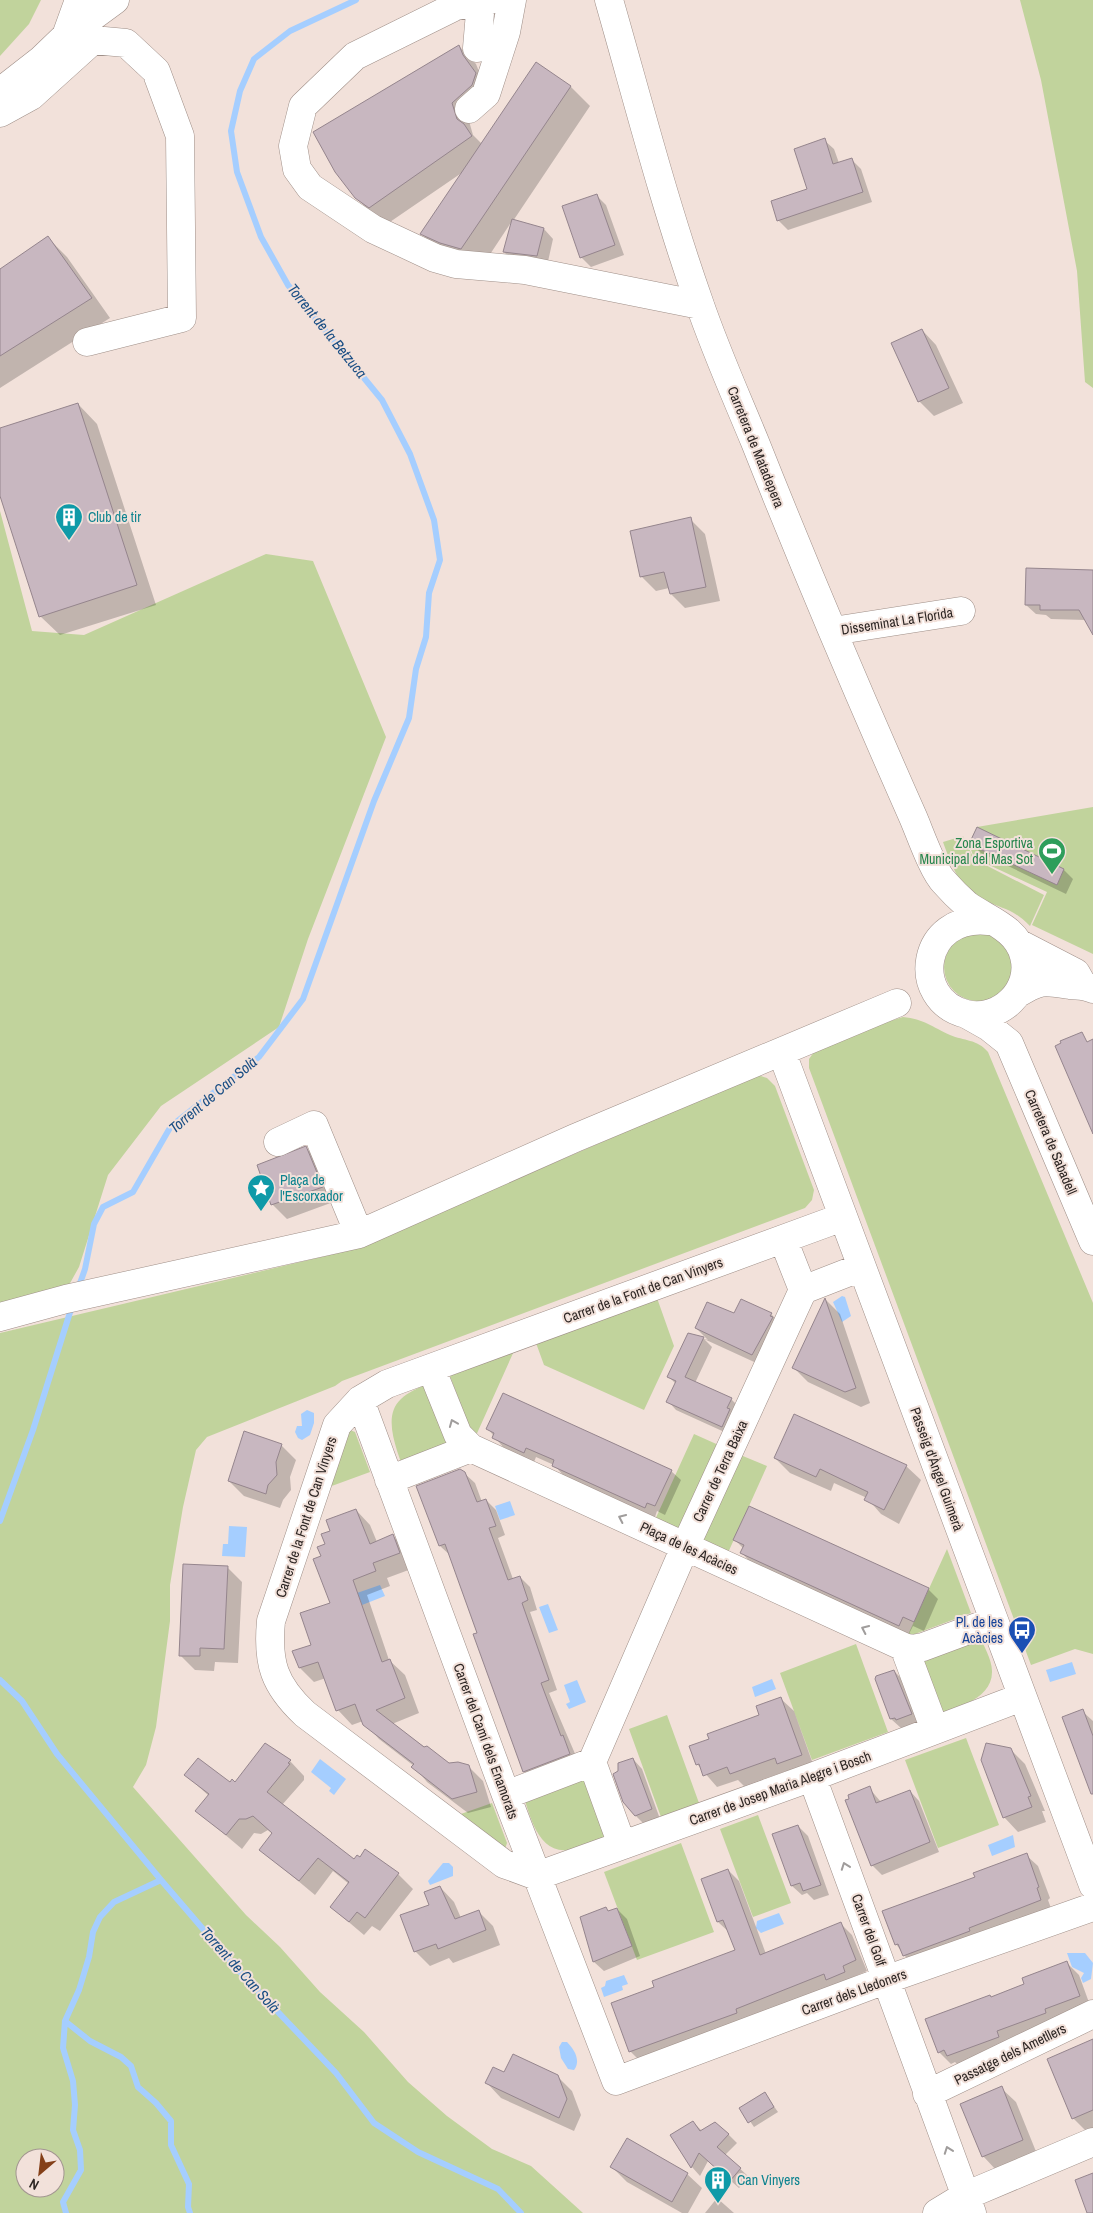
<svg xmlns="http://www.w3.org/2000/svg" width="1093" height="2213" viewBox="0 0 1093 2213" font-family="'Archivo Narrow',sans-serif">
<rect width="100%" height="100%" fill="#f2e1da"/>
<path fill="#c1d39c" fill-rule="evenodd" d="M0 0H41L29 24 0 56Z
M1020 0H1093V388L1085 382 1077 271 1041 80Z
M0 511 32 631 84 635 266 554 313 561 386 737 308 939 279 1027 161 1106 108 1175 79 1267 69 1285 0 1303Z
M1093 807V954L1032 925 1047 892 974 858 969 844 977 827Z
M963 836 974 859 1044 895 1030 926C1011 907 1003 910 982 899 959 888 951 864 943 842Z
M944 967a34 34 0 1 1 68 0a34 34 0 1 1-68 0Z
M903 1017C924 1019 932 1027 950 1035 964 1041 977 1039 988 1052L1093 1303V1654L1075 1649 1031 1665 809 1068V1059L814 1052 874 1026Z
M757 1075 767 1078 775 1086 814 1190 812 1200 805 1208 342 1381 335 1386 207 1437 196 1450 183 1507 170 1585V1621L156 1727 146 1765 133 1787 246 1915 280 1947 320 1992 364 2032 408 2082 447 2116 492 2149 531 2166 583 2213H0V1333L355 1249ZM25 2158H55V2188H25Z
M657 1298 674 1346 644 1410 544 1365 536 1343Z
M514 1351 474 1440 450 1376Z
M428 1383 452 1448 406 1478C400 1455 380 1418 401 1399 408 1392 419 1388 428 1383Z
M350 1430 355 1432 370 1472 329 1487Z
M694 1434 723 1447 683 1535 654 1522Z
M738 1454 767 1466 727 1555 698 1542Z
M947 1549 971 1613 907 1637Z
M979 1634C983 1645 992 1659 992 1671 993 1702 948 1710 926 1718L913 1659Z
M856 1644 888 1732 812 1760 780 1673Z
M667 1715 699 1803 661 1817 629 1729Z
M966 1738 999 1825 938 1848 905 1760Z
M598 1764 623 1831C606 1837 586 1848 568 1850 535 1854 528 1807 520 1784Z
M492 1803 507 1843 505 1849 458 1815Z
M758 1815 791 1903 753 1917 720 1829Z
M681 1843 714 1932 637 1960 604 1872Z"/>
<path fill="#a5ceff" d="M842 1296 845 1297 851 1316 842 1322 833 1302Z
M307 1410 314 1413V1423L310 1435 302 1440 298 1438 295 1432 297 1426H302L301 1414Z
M510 1501 515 1515 500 1520 495 1506Z
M229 1526 247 1527 245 1557 222 1556 223 1544H228Z
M380 1585 385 1596 362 1605 357 1593Z
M548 1604 558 1630 549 1633 539 1607Z
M1072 1662 1076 1674 1050 1682 1046 1670Z
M772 1679 776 1689 755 1697 752 1687Z
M577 1680 586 1702 569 1709 566 1704 570 1702 564 1685Z
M320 1759 346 1779 334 1795 329 1791 331 1788 311 1772Z
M1013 1835 1015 1847 992 1856 988 1845Z
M443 1863H449L453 1867V1876L430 1885 428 1881Z
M779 1913 784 1924 761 1933 756 1928 757 1921Z
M1067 1953H1085L1093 1963 1091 1979 1083 1983 1081 1978 1084 1973 1072 1967Z
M624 1975 628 1984 622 1986 623 1990 604 1997 601 1988 605 1986 606 1981Z
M562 2042H567C575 2050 581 2061 574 2070L568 2069 561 2058 559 2047Z"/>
<path fill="#0003" d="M459 46 476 64 480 74 469 121 473 135 482 144 536 64 571 87 590 106 513 221 544 229 553 239 547 266 514 262 504 252 512 221 481 268 441 253 421 233 463 172 387 224 375 216 356 198Z
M824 140 834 149 839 163 851 159 861 169 872 202 788 230 778 220 809 190Z
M596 195 606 205 624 255 591 267 581 257Z
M47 237 67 257 110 318 0 388V270Z
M922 330 936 345 963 403 934 416 919 401Z
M78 404 97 424 156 605 60 635 40 616 0 492V429Z
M690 519 705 534 720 601 685 608 671 594 669 588 656 591 641 576Z
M1093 571V629L1085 620 1051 619 1046 615 1036 614 1026 605Z
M978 829 1064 870 1073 879 1066 894 981 853 971 843Z
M306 1148 320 1162 336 1201 287 1219 272 1204Z
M826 1300 840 1314 870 1403 861 1407 808 1382 794 1368Z
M771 1314 784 1327 765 1367 704 1339 712 1347 695 1383 731 1399 740 1408 731 1435 676 1410 668 1401 676 1384 669 1377 689 1334 708 1340 696 1328 735 1315Z
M488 1429 671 1471 681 1480 665 1515 657 1511 655 1517 563 1475 554 1465 536 1457 534 1462 503 1447Z
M281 1445 296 1460 290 1477 291 1490 283 1500 280 1508 244 1496 229 1481Z
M775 1458 906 1466 921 1480 899 1524 881 1514 867 1498 834 1483 831 1491 790 1473Z
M464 1473 475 1483 482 1502 486 1500 496 1510 505 1535 498 1538 513 1579 520 1577 530 1587 537 1610 530 1612 557 1690 549 1693 579 1763 534 1781 524 1771 451 1556 440 1546 418 1487Z
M749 1508 928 1589 938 1599 924 1631 913 1626 909 1634 751 1563 742 1553 744 1549 735 1540Z
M356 1510 370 1525 377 1542 393 1536 407 1550 414 1568 387 1578 390 1586 367 1595 389 1660 405 1675 419 1713 392 1724 449 1764 468 1766 483 1781 491 1807 468 1813 427 1782 414 1766 379 1739 363 1721 352 1725 338 1710 326 1678 314 1682 300 1668 332 1603 322 1557 326 1544 332 1531Z
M227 1567 242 1582 238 1663 215 1662 214 1671 195 1670 180 1655Z
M894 1671 904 1681 921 1723 901 1728 891 1719Z
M781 1699 794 1711 814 1767 791 1776 786 1771 744 1786 738 1780 717 1787 697 1764 711 1740 761 1716Z
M1082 1711 1093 1721V1792Z
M1010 1749 1025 1764 1045 1811H1042L1046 1822 1018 1832 1004 1817Z
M633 1759 642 1769 660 1819 645 1825 635 1815Z
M290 1761 304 1776V1780L282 1805 354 1861 360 1858 365 1851 398 1874 413 1889 380 1931 372 1926 364 1935 331 1907 349 1884 333 1871 315 1895 261 1850 273 1834 268 1830 261 1834 254 1833 242 1849 197 1811 209 1796 186 1775 235 1784Z
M869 1788 881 1802 910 1791 919 1801 939 1852 882 1875 872 1865Z
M798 1826 808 1836 829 1895 814 1900 807 1893 802 1895 792 1886 774 1835Z
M1026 1855 1038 1866 1050 1898 1048 1900 1052 1911 916 1967 904 1955 896 1944 976 1878Z
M728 1870 739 1881 766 1954 841 1924 852 1935 867 1971 853 1977 856 1984 642 2063 631 2052 612 2004 656 1987 736 1951 730 1933 718 1922Z
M440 1887 454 1902 461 1918 478 1911 493 1926 500 1945 453 1963 449 1958 430 1966 415 1951Z
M617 1909 627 1919 640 1956 604 1971 594 1962 581 1918Z
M1067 1963 1079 1975 1091 2008 960 2067 955 2062 951 2064 939 2052 992 1998 1026 1984Z
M1093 2041V2131L1088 2133 1073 2118Z
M505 2074 557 2076 572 2091 581 2115 574 2131 501 2098 487 2083Z
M1001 2088 1016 2102 1037 2154 997 2171 983 2156Z
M765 2094 778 2112 754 2127 741 2108Z
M693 2122 702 2131 728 2134 737 2143 725 2155 749 2177 739 2188 708 2161 700 2176 692 2167 672 2136Z
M612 2167 687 2174 702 2188 688 2213H682L627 2182Z
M717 2198 734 2213H705Z"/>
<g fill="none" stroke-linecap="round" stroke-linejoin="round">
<path stroke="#a5ceff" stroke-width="6" d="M78 1289 85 1269 94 1224 103 1207 133 1192 171 1126 259 1057 303 999 374 801 409 718 416 669 426 637 429 593 440 560 434 520 410 454 382 400 288 285 261 237 237 172 231 131 240 91 254 59 290 31 356 0
M0 1521 33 1430 72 1306
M0 1680 22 1701 57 1754 161 1880 239 1971 336 2073 374 2123 418 2152 498 2189 521 2213
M65 2021 90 2041 121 2057 131 2066 138 2087 156 2103 171 2121V2145L189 2184 188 2207 190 2213
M66 2213 63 2202 81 2170 80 2150 73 2130 75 2105 73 2081 63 2048 65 2021 79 1990 89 1957 93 1932 100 1917 114 1902 161 1880"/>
</g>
<path fill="#c8b7c0" stroke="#95858d" d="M459 45 463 55 476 73 472 85 452 103 457 119 464 124 472 136 369 208 355 198 335 172 313 132Z
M536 62 571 86 480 221 461 249 440 243 420 234Z
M825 138 833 164 852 158 863 192 777 221 771 201 807 189 794 149Z
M597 194 615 245 580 258 562 206Z
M512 219 544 228 537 256 503 252Z
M48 236 92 298 0 356V269Z
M922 329 949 388 918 402 891 343Z
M78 403 137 585 39 617 0 496V428Z
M691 517 706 587 670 594 664 572 640 577 630 531Z
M1026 568 1093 570V635L1079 610H1040V605H1025Z
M977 827 1064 869 1057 885 969 844Z
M1082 1032 1087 1042 1093 1039V1134L1055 1046 1061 1043 1060 1041Z
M306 1146 323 1187 271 1205 257 1165Z
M825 1298 856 1388 845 1392 792 1368Z
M741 1299 772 1313 770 1316 773 1317 752 1355 695 1328 707 1302 734 1313Z
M688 1333 704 1337 685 1377 732 1398 727 1408 730 1409 722 1427 666 1402 676 1381 667 1377Z
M503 1393 672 1470 655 1506 647 1503 645 1508 552 1466 554 1460 526 1448 524 1453 492 1438 494 1433 486 1429Z
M794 1414 907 1465 884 1510 864 1500 868 1492 820 1469 816 1477 774 1458Z
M244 1431 282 1444 276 1462 277 1475 268 1485 266 1494 228 1481Z
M460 1469 465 1472 477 1502 486 1499 496 1526 489 1528 508 1580 520 1576 528 1600 522 1603 549 1680 541 1683 561 1736 563 1735 570 1754 523 1772 473 1634 477 1633 445 1544 439 1546 416 1486Z
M749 1506 929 1588 914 1622 903 1617 899 1626 740 1553 744 1545 733 1540Z
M356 1509 370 1544 393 1534 400 1553 373 1563 376 1571 353 1580 382 1662 390 1659 405 1698 376 1710 424 1747 427 1746 449 1763 458 1762 469 1765 477 1792 452 1799 411 1767 414 1764 363 1725 355 1704 336 1711 318 1662 299 1668 292 1651 311 1645 300 1613 330 1603 313 1559 321 1556 317 1547 325 1544 321 1534 330 1531 326 1520Z
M183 1564 228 1566 224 1649 200 1648V1656H179Z
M894 1670 912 1714 896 1720 895 1718 890 1719 875 1679 876 1676Z
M781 1697 802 1755 777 1764 775 1758 730 1774 727 1767 703 1776 699 1764 696 1765 689 1746 709 1739 707 1734 759 1715 756 1706Z
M1083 1709 1093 1736V1794H1091L1062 1717Z
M265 1743 291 1760 288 1763 290 1764 267 1792 354 1859 357 1855 360 1857 365 1849 399 1873 365 1918 357 1912 349 1922 330 1907 349 1882 318 1858 299 1881 259 1850 272 1833 253 1816 246 1819H239L226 1835 195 1811 209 1794 184 1775 198 1758 230 1782 232 1779 235 1782Z
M986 1743 1011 1748 1031 1796 1028 1797 1032 1807 1003 1818 981 1760Z
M633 1758 652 1809 635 1816 623 1802 613 1774 618 1771V1763Z
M870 1786 876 1803 910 1790 930 1842 871 1866 845 1800 849 1799 848 1795Z
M798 1825 821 1885 803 1891 800 1883 791 1886 772 1834Z
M1027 1853 1039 1887 1037 1888 1041 1900 969 1928 970 1931 903 1956 898 1944 895 1945 882 1911 975 1877 973 1873Z
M728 1869 760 1955 841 1922 856 1960 843 1966 845 1972 826 1980 824 1974 736 2009 737 2013 629 2052 611 2003 654 1987 652 1981 735 1950 723 1920 717 1922 701 1879Z
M440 1886 455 1919 479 1910 486 1930 438 1949 436 1944 414 1952 400 1915 429 1905 424 1892Z
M606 1907 608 1911 617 1908 632 1946 593 1962 580 1917Z
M1067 1961 1080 1996 1045 2009 1046 2013 997 2031 999 2037 947 2056 944 2050 938 2053 925 2019 990 1995 991 1997 1024 1984 1022 1978Z
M1093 2039V2110L1072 2119 1047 2059Z
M513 2054 558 2075 567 2099 559 2118 485 2083 493 2067 504 2072Z
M1002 2086 1023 2140 982 2157 960 2104Z
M765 2092 774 2107 748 2123 739 2108Z
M693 2121 700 2131 715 2122 729 2134 717 2147 741 2168 730 2181 699 2153 691 2168 670 2135Z
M627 2138 688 2173 672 2202 610 2167Z
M1093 2173V2213H1087L1075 2180Z"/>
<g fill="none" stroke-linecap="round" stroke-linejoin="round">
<g stroke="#9f8f88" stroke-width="29">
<path id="minor" d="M490 0 456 6 355 56 303 106 293 146 297 169 310 187 373 229 435 258 456 264 525 270 700 305
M609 0C638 101 664 203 699 302 715 349 736 396 755 442 805 568 858 693 913 817 920 833 933 871 944 882 951 890 959 898 967 905 988 920 1017 928 1024 956 1033 990 1000 1022 966 1014 909 1000 920 913 989 921
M66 36 79 0
M477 48 481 1
M0 92 41 60 66 36 115 0
M469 109 486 94 506 32 512 0
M0 113 31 96 93 40 126 43 156 71 180 136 182 318 87 342
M833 631 961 611
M1020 944 1076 973 1081 982
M1017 994C1041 979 1044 981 1070 985 1079 986 1084 985 1093 989
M966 1014 989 1027 1009 1043 1093 1241
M782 1053 1093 1885
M278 1142 314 1125 359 1234
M843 1217 387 1384 360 1400 337 1425 271 1621C267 1663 274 1685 305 1714L504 1864 537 1876 812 1777 1022 1697
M783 1239 803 1290
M0 1317 66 1299 359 1234 575 1138 897 1003
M431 1368 458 1435 471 1448 904 1647 912 1649 923 1647 993 1621
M360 1400 506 1795 616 2081 888 1979 1093 1907
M389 1480 471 1448
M904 1647 935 1730
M812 1777 972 2213
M506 1795 592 1762
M622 1845 592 1762 685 1547 803 1290 862 1267
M927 2094 1093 2014
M937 2213 965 2196 1093 2142"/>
</g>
<use href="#minor" stroke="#fff" stroke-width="28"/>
</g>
<defs><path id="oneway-chevron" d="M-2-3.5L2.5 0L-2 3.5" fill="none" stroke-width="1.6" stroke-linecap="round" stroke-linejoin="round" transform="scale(1.25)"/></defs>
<g stroke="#a09d9c">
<use href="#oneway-chevron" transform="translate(453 1423) rotate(-112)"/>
<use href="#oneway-chevron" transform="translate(622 1518) rotate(-155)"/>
<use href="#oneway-chevron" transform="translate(865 1629) rotate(-155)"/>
<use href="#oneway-chevron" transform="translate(845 1866) rotate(-110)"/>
<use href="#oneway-chevron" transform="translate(948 2150) rotate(-110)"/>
</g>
<defs>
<g id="building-pin" transform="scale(1.4375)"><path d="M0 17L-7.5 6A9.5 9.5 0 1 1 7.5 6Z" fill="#0f9aa8" stroke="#f2e1da"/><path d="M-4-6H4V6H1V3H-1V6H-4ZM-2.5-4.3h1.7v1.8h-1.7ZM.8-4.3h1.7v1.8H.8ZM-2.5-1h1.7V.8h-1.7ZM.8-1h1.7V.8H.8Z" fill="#fff"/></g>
<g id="stadium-pin" transform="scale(1.4375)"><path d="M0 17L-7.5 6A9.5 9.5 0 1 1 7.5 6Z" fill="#2e9e5b" stroke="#f2e1da"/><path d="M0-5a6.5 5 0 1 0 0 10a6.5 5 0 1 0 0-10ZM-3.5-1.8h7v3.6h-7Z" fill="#fff"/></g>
<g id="sight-pin" transform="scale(1.4375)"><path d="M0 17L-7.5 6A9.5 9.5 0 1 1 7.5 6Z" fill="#0f9aa8" stroke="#f2e1da"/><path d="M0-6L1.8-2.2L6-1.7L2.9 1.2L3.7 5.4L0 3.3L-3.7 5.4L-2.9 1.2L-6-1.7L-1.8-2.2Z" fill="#fff"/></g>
<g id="bus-pin" transform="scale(1.4375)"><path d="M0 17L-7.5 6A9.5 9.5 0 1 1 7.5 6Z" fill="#1a4fb4" stroke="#f2e1da"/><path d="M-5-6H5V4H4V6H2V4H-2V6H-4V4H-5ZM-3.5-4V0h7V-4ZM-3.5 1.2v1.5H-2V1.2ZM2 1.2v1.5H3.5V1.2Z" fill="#fff"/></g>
</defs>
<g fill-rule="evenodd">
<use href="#building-pin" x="69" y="517"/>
<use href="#stadium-pin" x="1052" y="851"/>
<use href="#sight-pin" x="261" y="1188"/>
<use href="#bus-pin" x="1022" y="1630"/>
<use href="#building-pin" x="718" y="2180"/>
</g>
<g text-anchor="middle" stroke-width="4" stroke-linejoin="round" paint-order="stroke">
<g font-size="14" fill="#2d2624" stroke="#f2e1da">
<text transform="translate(756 447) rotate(68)" y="5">Carretera de Matadepera</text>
<text transform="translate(897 621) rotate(-9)" y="5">Disseminat La Florida</text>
<text transform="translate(1051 1142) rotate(67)" y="5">Carretera de Sabadell</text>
<text transform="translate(643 1290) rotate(-20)" y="5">Carrer de la Font de Can Vinyers</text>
<text transform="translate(937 1469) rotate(70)" y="5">Passeig d'Àngel Guimerà</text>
<text transform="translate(720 1471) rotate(-65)" y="5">Carrer de Terra Baixa</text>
<text transform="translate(306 1517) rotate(-72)" y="5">Carrer de la Font de Can Vinyers</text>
<text transform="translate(689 1548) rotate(25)" y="5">Plaça de les Acàcies</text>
<text transform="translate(486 1741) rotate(70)" y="5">Carrer del Camí dels Enamorats</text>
<text transform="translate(780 1788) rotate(-20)" y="5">Carrer de Josep Maria Alegre i Bosch</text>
<text transform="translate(869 1930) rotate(70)" y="5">Carrer del Golf</text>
<text transform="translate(854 1992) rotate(-20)" y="5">Carrer dels Lledoners</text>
<text transform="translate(1010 2054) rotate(-26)" y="5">Passatge dels Ametllers</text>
</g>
<g font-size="14" fill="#0d838f" stroke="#f2e1da" text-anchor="start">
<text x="88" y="522">Club de tir</text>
<text x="280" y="1185">Plaça de<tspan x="280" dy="16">l'Escorxador</tspan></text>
<text x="737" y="2185">Can Vinyers</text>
</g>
<g font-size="14" fill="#27864d" stroke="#f2e1da" text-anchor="end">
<text x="1033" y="848">Zona Esportiva<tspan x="1033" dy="16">Municipal del Mas Sot</tspan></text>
</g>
<g font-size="14" fill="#164399" stroke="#f2e1da" text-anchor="end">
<text x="1003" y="1627">Pl. de les<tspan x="1003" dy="16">Acàcies</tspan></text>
</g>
<g font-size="15" font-style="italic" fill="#1a4e84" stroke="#f2e1da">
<text transform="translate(327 331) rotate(51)" y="5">Torrent de la Betzuca</text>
<text transform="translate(213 1095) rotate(-40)" y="5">Torrent de Can Solà</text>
<text transform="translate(240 1970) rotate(48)" y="5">Torrent de Can Solà</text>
</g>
</g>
<g transform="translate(40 2173) rotate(208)"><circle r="24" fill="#f2e1da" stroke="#a39691"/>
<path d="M0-4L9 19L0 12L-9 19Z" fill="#843f18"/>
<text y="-8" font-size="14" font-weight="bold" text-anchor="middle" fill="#2d2624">N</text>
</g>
</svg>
